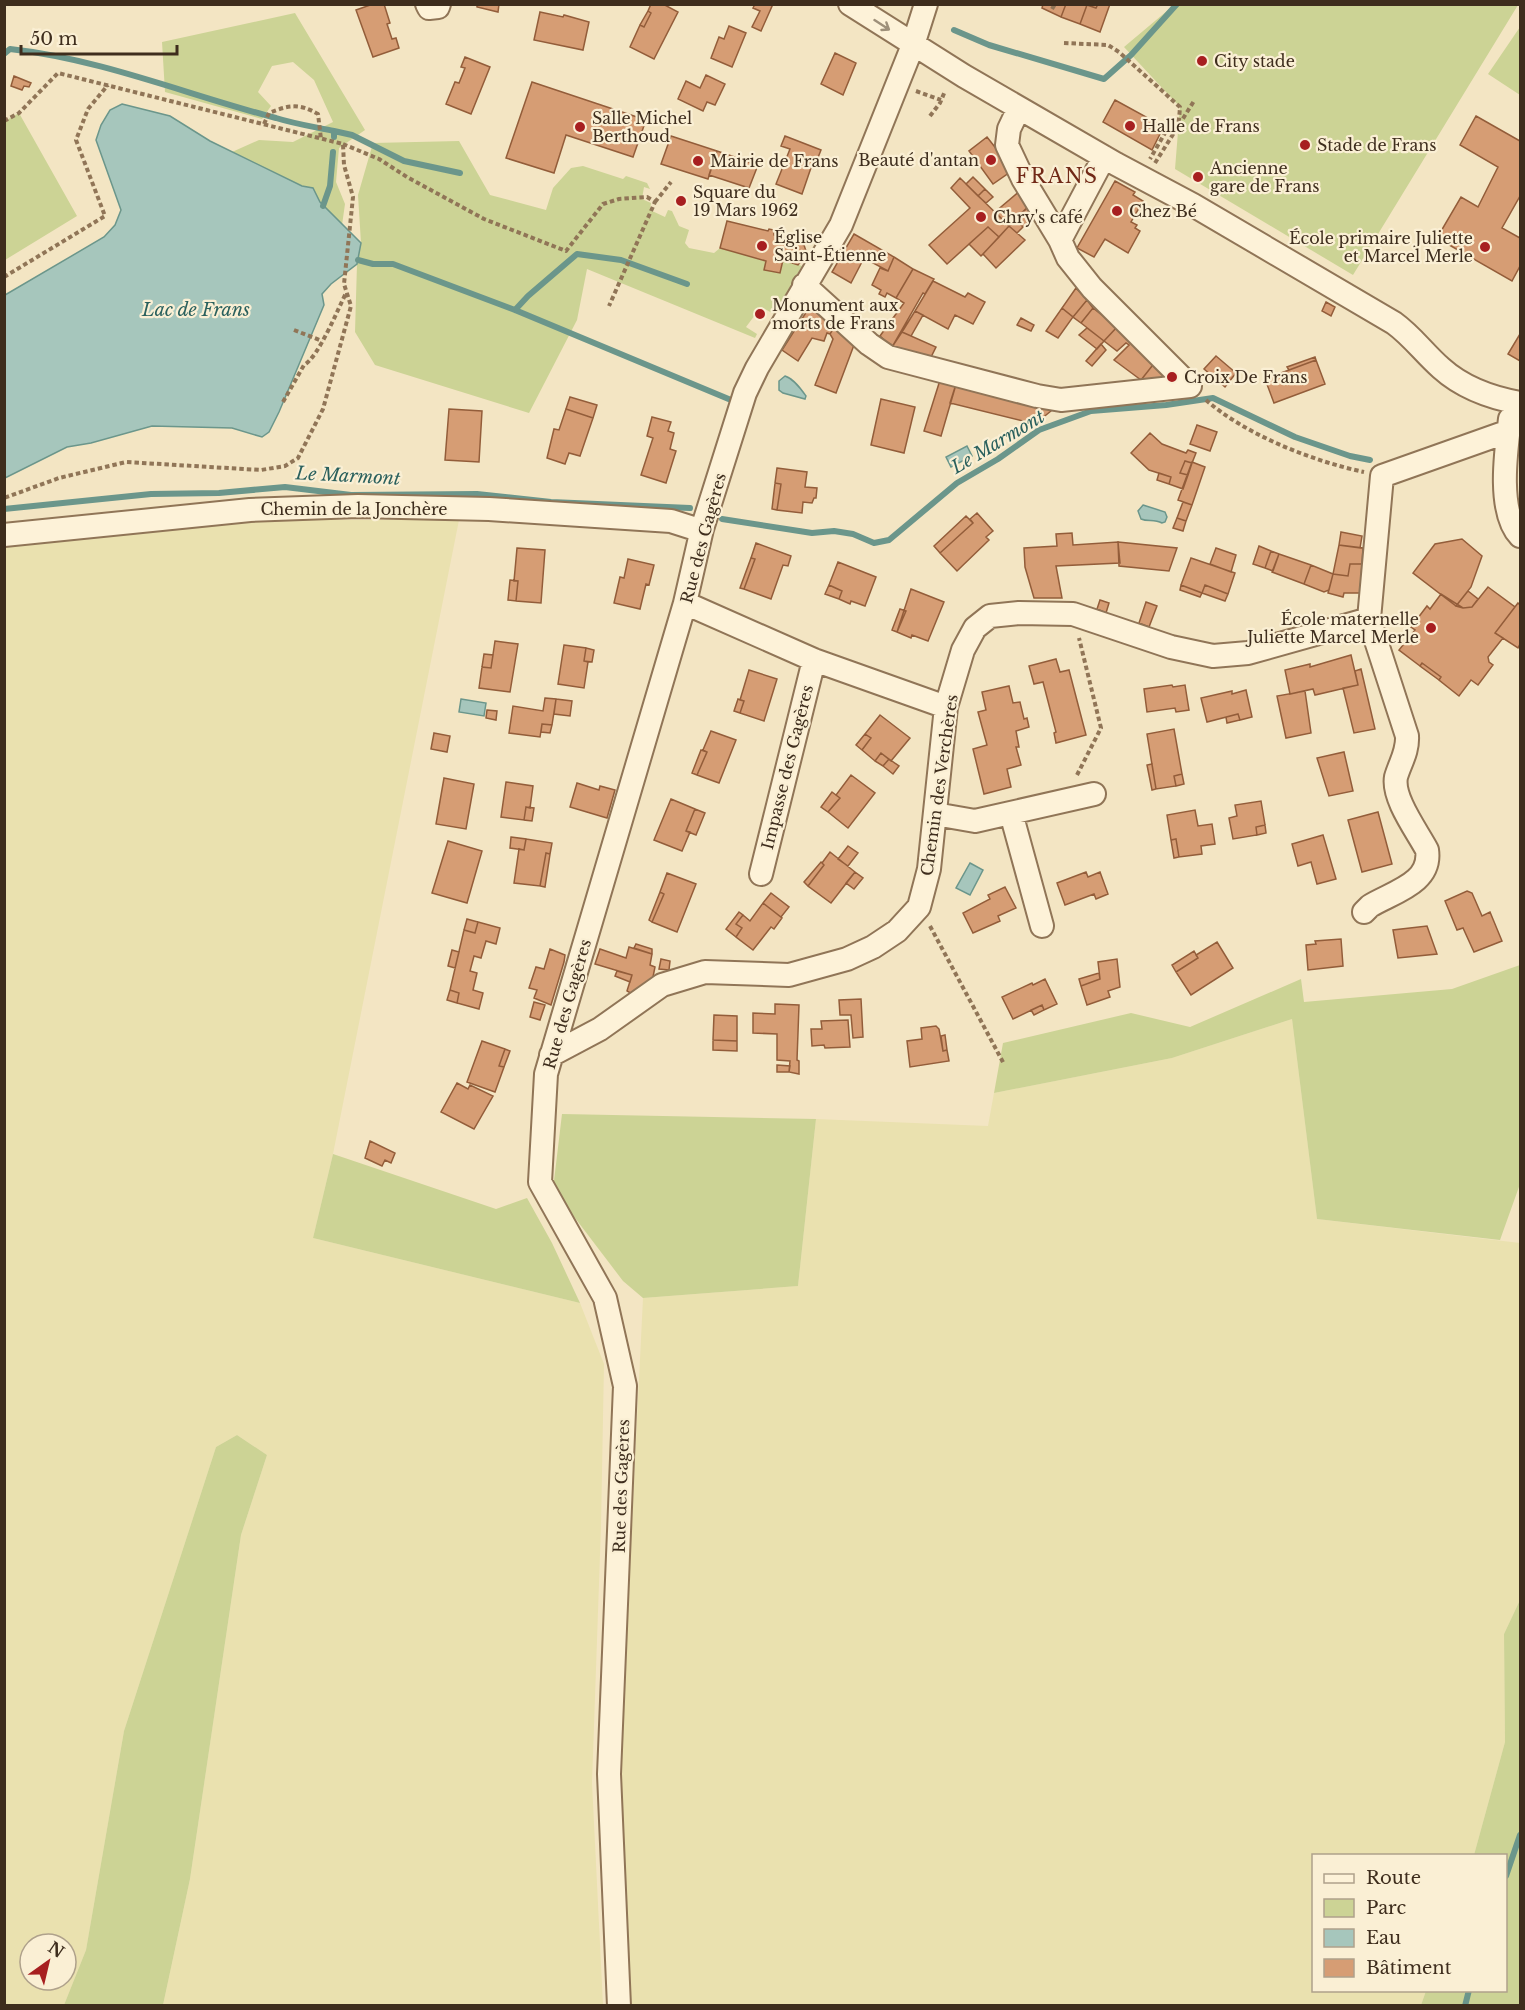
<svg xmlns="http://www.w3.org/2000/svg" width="1525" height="2010" viewBox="0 0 1525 2010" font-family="'Libre Baskerville',serif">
<rect width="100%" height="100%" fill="#f3e5c3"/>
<path fill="#eae1af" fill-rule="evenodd" d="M294 520H459L333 1154 313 1238 580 1303 604 1364 601 1526 592 1783 603 2005H163L190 1879 241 1535 267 1455 237 1435 216 1447 124 1731 86 1950 64 2005 5 2006V545L179 524ZM30 1944H66V1980H30Z
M1292 1019 1317 1219 1520 1243V1600L1504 1634 1505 1742 1474 1855 1314 1856V1990L1426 1991 1421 2005 631 2006 620 1770 643 1298 798 1286 816 1119 988 1126 994 1093 1172 1058Z"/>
<path fill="#ccd395" d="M1174 5V4L1518 5 1353 275 1175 169 1180 107 1124 47Z
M295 13 365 130 339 148 336 182 345 204 342 225 320 202 313 188 302 186 232 152 259 140 293 142 333 122 314 80 293 62 272 66 258 92 271 106 262 119 165 92 162 42Z
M1520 27V95L1488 74Z
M19 113 77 216 5 260V121Z
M459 141 490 195 546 210 553 188 571 168 583 166 623 179 626 176 647 183 650 189 644 187 642 199 651 203 650 210 665 217 668 210 672 211 679 226 689 230 685 243 689 248 714 253 720 248 766 261 764 270 780 273 783 260 802 266 774 314 761 307 746 327 757 334 755 338 587 269 577 320 529 413 375 365 355 332 357 264 361 243 358 195 373 143Z
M1520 965V1184L1500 1240 1317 1219 1292 1019 1172 1058 994 1093 1003 1043 1131 1013 1190 1027 1301 979 1304 1002 1452 989Z
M562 1114 816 1119 798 1286 643 1298 623 1281 553 1189Z
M333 1154 496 1209 527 1198 552 1243 580 1303 313 1238Z
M237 1435 267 1455 241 1535 190 1879 163 2005H64L86 1950 124 1731 216 1447Z
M1520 1600V2005H1421L1426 1991 1506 1990V1856L1474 1855 1505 1742 1504 1634Z"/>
<path fill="#a6c6bc" stroke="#6b968b" stroke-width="1.5" d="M122 104 170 116 210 141 302 186 313 188 320 202 361 243 357 264 331 284 322 294 324 305 279 412 269 432 262 437 232 428 152 426 91 443 67 447 5 478V295L104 237 115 225 121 210 96 140 101 125 110 110Z
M785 376C794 379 801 389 806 396L805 399 783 393 779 390V381Z
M967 446 972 456 951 467 946 457Z
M1143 505 1165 512 1167 517 1165 522 1162 523C1154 519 1148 522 1141 519L1138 511Z
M461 699 486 703 484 716 459 712Z
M970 863 983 870 970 895 956 888Z"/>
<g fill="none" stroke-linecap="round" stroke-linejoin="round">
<path stroke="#6b968b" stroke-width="6" d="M954 30 989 45 1104 79 1131 55 1177 4
M4 54 10 49C101 59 188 95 276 118 295 124 315 127 334 131
M334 137V131L352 135 404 161 460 173
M323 206 330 186 333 152
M358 260 373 264H393L515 310 731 400
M515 310 528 296 577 254 621 260 687 284
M4 509 151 494 219 493 285 487 351 495 477 494 551 502 690 508
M722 519 812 533 834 531 853 534 874 543 889 540 957 483 998 459 1039 430 1091 411 1166 405 1213 398 1295 437 1350 456 1370 460
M1506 1876 1520 1835
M1465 2006 1469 1990"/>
</g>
<path fill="#d69d74" stroke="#935d3a" stroke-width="1.5" d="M373 4H384L390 23 387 24 392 39 396 38 399 48 373 57 356 10Z
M477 4H499L498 12 477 7Z
M651 4H663L678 12 654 59 630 47 640 25 644 27 651 13 648 11Z
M755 4H773L761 31 752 27 760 11 753 8Z
M1043 4H1066L1061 17 1042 8Z
M1066 4H1098L1096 8 1087 5 1080 24 1061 17Z
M1098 4H1110L1100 32 1080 24 1087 5 1096 8Z
M648 11 651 13 644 27 640 25Z
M540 12 563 17 564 15 589 22 583 50 534 40Z
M729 26 746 33 732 67 711 58 719 37 724 39Z
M835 53 856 63 843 95 821 84Z
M465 57 490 67 471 114 446 104 455 82 459 83 465 68 461 67Z
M706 75 725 84 715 105 707 102 703 111 678 99 686 81 700 88Z
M14 76 31 83 29 87 24 86 22 90 11 86Z
M532 82 646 120 633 157 566 135 554 173 506 158Z
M1115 100 1148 118 1145 124 1160 134 1152 150 1103 122Z
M1476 116 1520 141V196L1502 228 1520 238V266L1512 281 1437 238 1461 197 1478 207 1498 167 1460 145Z
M1148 118 1164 128 1160 134 1145 124Z
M671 136 717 151 708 179 661 164Z
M785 136 821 150 817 160 814 159 802 194 776 184 790 149 781 146Z
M987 137 1013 170 993 184 969 151Z
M717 151 758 165 749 188 709 175Z
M973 177 985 189 978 196 966 184Z
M960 178 1009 226 999 237 988 227 947 264 929 245 970 208 951 188Z
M1115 181 1135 192 1133 195 1143 201 1131 222 1137 225 1135 228 1140 231 1128 253 1105 239 1094 257 1077 248Z
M985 189 993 197 986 203 978 196Z
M1022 189 1030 205 1009 226 995 212Z
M1030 205 1035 215 1023 227 1015 219Z
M1015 219 1023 227 1017 233 1009 226Z
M727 221 768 231 769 229 774 230V235L804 245 806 251 805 257 798 265 783 260 780 273 764 270 766 261 720 248Z
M1009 226 1025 240 996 268 983 254Z
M988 227 999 237 981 256 969 244Z
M854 234 894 257 888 271 864 258 851 283 832 272Z
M894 257 913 269 896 298 887 293 885 297 879 294 881 290 872 285 880 268 888 271Z
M913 269 934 279 925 294 923 293 892 347 880 336 904 303 896 298Z
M933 281 965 297 968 293 985 302 973 324 955 315 948 329 915 311Z
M1076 288 1087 300 1073 317 1062 308Z
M814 300 838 321 830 334 827 333 824 341 812 338 798 361 782 350Z
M1087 300 1093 308 1081 323 1073 317Z
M1326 302 1335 307 1331 316 1322 311Z
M1062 308 1073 317 1058 338 1046 331Z
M1093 308 1117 327 1104 341 1081 323Z
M915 311 923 315 911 336 902 332Z
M1021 318 1034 325 1031 331 1017 325Z
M838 321 857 337 836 393 815 385 833 339 830 334Z
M1117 327 1156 361 1141 380 1114 360 1129 345 1126 343 1117 351 1104 341Z
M1087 328 1104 341 1097 349 1079 335Z
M902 332 936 347 929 361 892 347Z
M1520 334V361L1508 354Z
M1101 344 1106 350 1092 366 1086 361Z
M1216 356 1236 373 1225 387 1204 369Z
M1315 357 1316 360 1289 370 1287 367Z
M1316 360 1325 384 1274 403 1265 379Z
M1156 361 1168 374 1164 382 1141 380Z
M941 377 957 381 941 436 924 431Z
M957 381 1051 405V411L1035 424 950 403Z
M570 397 597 405 593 418 566 409Z
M881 399 915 407 904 453 871 445Z
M449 409 482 411 479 462 445 460Z
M566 409 593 418 580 456 569 453 565 464 547 458 554 429 559 430Z
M652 417 671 422 668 431 674 433 670 449 676 451 666 483 641 475 653 438 647 436Z
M1197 425 1217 432 1210 451 1190 444Z
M1150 433 1162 444 1186 453 1188 450 1196 453 1192 463 1185 461 1180 473 1188 475 1183 489 1169 484 1171 477 1149 470 1131 453Z
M1185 461 1192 463 1188 475 1180 473Z
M1192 462 1205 467 1192 505 1178 500Z
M777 468 807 472 805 487 817 488 816 498H814L812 503 803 502 802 513 777 510 781 484 775 483Z
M1159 473 1171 477 1169 484 1157 480Z
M775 483 781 484 777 510 772 509Z
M1183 502 1192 505 1186 521 1177 518Z
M977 513 993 531 986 537 989 540 957 571 940 553 973 523 970 519Z
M966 516 973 523 940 553 934 546Z
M1177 518 1186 521 1183 531 1173 528Z
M1341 532 1362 536 1360 548 1339 545Z
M1072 533 1073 545 1118 542 1120 563 1056 566 1062 598H1034L1025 567 1024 548 1057 546 1056 534Z
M1462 539 1482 556 1471 587 1456 606 1413 573 1435 544Z
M1118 542 1177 548 1169 571 1119 566Z
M756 543 791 556 788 566 783 565 771 599 744 589 755 559 751 558Z
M1339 545 1363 548 1362 564H1350L1348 576 1333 574Z
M1259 546 1271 551 1265 568 1253 564Z
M517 548 545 550 541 603 516 601 518 581H514Z
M1216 548 1236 555 1231 572 1210 564Z
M1271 551 1279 554 1273 571 1265 568Z
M1279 554 1311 565 1304 584 1272 572Z
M751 558 755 559 744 589 740 588Z
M1191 558 1235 573 1228 594 1205 585 1202 593 1181 585Z
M628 559 654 565 649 585 646 584 640 609 614 603 620 577 624 578Z
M838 562 876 577 865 606 851 601 850 604 839 599 842 591 829 585Z
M1350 564H1362L1360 593H1344L1343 597 1328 593 1333 574 1348 576Z
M1311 565 1333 574 1329 590 1324 592 1304 584Z
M510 580 518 581 516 601 508 600Z
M829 585 842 591 839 599 825 594Z
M1181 585 1202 593 1200 597 1180 590Z
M1205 585 1228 594 1225 601 1202 593Z
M1488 587 1515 607 1495 633 1503 638 1488 657 1489 662 1493 665 1478 685 1471 680 1459 696 1439 680 1441 677 1422 663 1420 666 1399 650 1415 630 1411 627 1427 606 1430 609 1441 594 1463 608 1472 607Z
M911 589 944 602 928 641 912 635 911 638 897 632Z
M1468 591 1478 599 1472 607 1463 608 1456 606Z
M1100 600 1109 603 1106 613 1097 609Z
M1146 602 1157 606 1149 627 1139 623Z
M1518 603 1520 605V644L1518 648 1495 633Z
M900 609 906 611 897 632 892 630Z
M495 641 518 644 510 692 479 688 482 667 491 668Z
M564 645 586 648 584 661 588 662 584 688 558 684Z
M586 648 594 650 592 662 584 661Z
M484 654 493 655 491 668 482 667Z
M1351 655 1358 685 1315 695 1313 689 1290 694 1285 670 1310 664V667Z
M1056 659 1060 672 1069 670 1086 735 1056 743 1054 733 1056 732 1043 682 1034 684 1029 666Z
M1422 663 1441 677 1439 680 1420 666Z
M1361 669 1375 729 1354 733 1343 688 1358 685 1355 671Z
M749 670 777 679 764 721 740 713 744 701 740 700Z
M1172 685 1173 687 1185 685 1189 710 1176 712 1175 708 1147 712 1144 689Z
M1009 686 1013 703 1020 702 1024 719 1027 718 1029 727 1016 731 1019 747H1016L1021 765 1007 769 1011 787 984 794 973 749 987 745 978 712 986 710 982 692Z
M1246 690 1252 717 1240 720 1238 714 1207 722 1201 698 1232 691V694Z
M1305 691 1311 733 1286 738 1277 696Z
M545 698 556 699 552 725 542 724 540 737 509 733 513 706 543 711Z
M556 699 572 701 570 716 554 714Z
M738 699 744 701 740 713 734 711Z
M487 710 497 711 496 720 486 718Z
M1238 714 1240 720 1227 723 1226 717Z
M880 715 910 738 891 761 881 753 875 761 862 750 871 738 865 734Z
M542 724 552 725 550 733 541 732Z
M1174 729 1182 774 1174 776 1176 786 1156 789 1147 734Z
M711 731 736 740 719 783 697 775 707 752 703 750Z
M434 733 450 736 447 752 431 749Z
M865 734 871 738 862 750 856 745Z
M701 750 707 752 697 775 692 773Z
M1344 752 1353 791 1329 796 1317 758Z
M881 753 889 759 883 766 875 761Z
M889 759 899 766 893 774 883 766Z
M1152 764 1156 789 1152 790 1147 765Z
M1182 774 1184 784 1176 786 1174 776Z
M851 775 875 793 848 828 828 812 840 798 836 795Z
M444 778 474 784 466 829 436 824Z
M506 782 533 786 530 808 526 807 524 820 501 817Z
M577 783 599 790 600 786 615 790 607 818 570 807Z
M832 792 840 798 828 812 821 807Z
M671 799 695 809 686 831 690 832 682 851 654 840Z
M1261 801 1265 825 1256 827 1257 835 1233 839 1229 818 1237 816 1235 805Z
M526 807 534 808 532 821 524 820Z
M695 809 705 813 696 835 686 831Z
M1195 810 1198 826 1212 824 1215 844 1201 846 1202 854 1179 857 1176 839 1171 840 1167 815Z
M1378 812 1392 864 1362 872 1348 820Z
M1265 825 1266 833 1257 835 1256 827Z
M1323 835 1336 879 1317 884 1311 862 1298 866 1292 844Z
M511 837 526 839 524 850 510 848Z
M526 839 552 843 550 854 546 853 540 886 514 883 519 849 524 850Z
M1176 839 1179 857 1174 858 1171 840Z
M448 841 482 851 467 903 432 893Z
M848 846 858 853 848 866 838 859Z
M830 852 855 872 831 903 808 886 824 865 822 863Z
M546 853 550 854 545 887 540 886Z
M821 862 824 865 808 886 804 882Z
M855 872 863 878 854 889 846 883Z
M1086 872 1088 877 1100 872 1108 894 1096 899 1094 894 1065 905 1057 883Z
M667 873 696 884 677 932 652 922 664 894 660 892Z
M1005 887 1016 908 998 916 1000 921 973 933 963 913 990 899 988 895Z
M1467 891 1472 893 1482 916 1490 912 1502 941 1474 952 1463 928 1457 930 1445 901Z
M660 892 664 894 652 922 649 920Z
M771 893 789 907 781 917 763 903Z
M763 903 782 918 774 929 771 927 753 950 736 937 742 928 736 924 743 915 750 921Z
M739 912 743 915 736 924 742 928 736 937 726 929Z
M467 919 478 922 475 933 464 930Z
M478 922 500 928 496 944 486 941 481 958 474 956 470 971 477 973 473 990 483 993 479 1009 457 1003 459 993 450 990 464 930 475 933Z
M1427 926 1437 954 1398 958 1393 930Z
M1341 939 1343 966 1308 970 1306 945 1316 944 1315 941Z
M1217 942 1233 968 1191 995 1176 972 1198 958 1196 955Z
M636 944 652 949V954L634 948Z
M629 947 652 954 650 965 655 967 652 982 632 994 627 991 632 975 595 964 600 949 626 958Z
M550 949 565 955 564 962 551 1005 534 998 537 990 529 988 536 967 544 969Z
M452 950 459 952 455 968 448 966Z
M1194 951 1198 958 1176 972 1172 965Z
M661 959 670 961 669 970 659 969Z
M1117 959 1120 987 1108 991 1110 997 1087 1005 1081 986 1100 979 1098 962Z
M617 971 632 975 630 982 615 976Z
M1099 973 1100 979 1081 986 1079 979Z
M1045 979 1057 1004 1044 1010 1042 1005 1013 1019 1002 997 1032 983 1033 985Z
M450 990 459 993 457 1003 447 1000Z
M861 999 863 1037 853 1038 851 1015H840L839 1000Z
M534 1002 545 1005 540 1020 530 1017Z
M775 1004 799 1005 797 1060 799 1061V1074L789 1072 790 1061 777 1060V1034L753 1033V1013L775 1014Z
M1042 1005 1044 1010 1034 1015 1031 1010Z
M714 1015 737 1016V1041L713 1040Z
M848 1020 850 1047 825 1048 824 1045 812 1046 811 1029H822L821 1021Z
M936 1026 939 1029 943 1051 947 1050 949 1061 910 1067 907 1041 922 1039 921 1028Z
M945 1035 947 1050 943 1051 941 1036Z
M713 1040 737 1041V1051L713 1050Z
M482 1041 505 1049 499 1066 504 1067 495 1092 467 1082Z
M505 1049 510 1051 504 1067 499 1066Z
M777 1065 790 1066 789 1072H777Z
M457 1083 468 1089 470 1085 493 1096 474 1129 441 1112Z
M370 1141 395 1153 391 1163 385 1160 382 1166 365 1158Z"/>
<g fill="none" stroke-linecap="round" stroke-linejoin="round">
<g stroke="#907557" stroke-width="26">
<path id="minor" d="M427 4 429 8 438 7 439 4
M850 4 964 76 1116 164 1193 205 1394 323C1412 336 1424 353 1441 368 1462 387 1492 398 1520 403
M1019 108 1009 129 1007 145 1023 179 1060 240 1068 258 1092 288 1190 386
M1060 240 1104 157
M804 285 869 344 888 357 1037 396 1061 400 1190 386
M1510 419C1506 450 1497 512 1520 536
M4 535 250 510 358 506 489 509 671 521 696 529H702
M685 603 814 660 946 707
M1011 813 1042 926
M935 814 975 821 1094 794
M761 874 814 660
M1364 912 1370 906C1393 892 1432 883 1427 850 1417 831 1392 798 1396 777 1400 763 1408 752 1407 736L1369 619
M551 1055 600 1029 662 985 705 972 789 975 847 959 873 947 897 931 919 907 929 869 946 707 963 650 975 628 990 616 1019 613 1073 614 1171 647 1213 656 1248 653 1369 619 1382 476 1509 431
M619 2006 609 1774 625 1386 605 1298 540 1182 546 1074 685 603 702 529 745 393 757 368 841 225 913 45 926 4"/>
</g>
<path stroke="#907557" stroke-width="4" stroke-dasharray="4.5 3" stroke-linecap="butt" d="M1052 9 1055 4
M1064 43 1108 45 1119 52 1180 107 1179 120 1173 119 1150 159
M916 91 941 100
M930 116 940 103 945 91
M4 121 19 113 58 73 343 144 344 165 353 197 344 284 351 306 323 409 298 458 285 466 261 470 126 462 59 478 4 498
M264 124 269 113C289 105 299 103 318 114L321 139
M343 144 379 159 407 177 484 219 566 251 603 204 619 199 647 197 655 202 609 306
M1155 163 1194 101
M655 202 671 182
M4 277 105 216 76 140 88 109 108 85
M294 330 322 341
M1206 400C1246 435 1312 461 1364 472
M283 402 304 365C318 358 338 309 346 293
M1077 775 1101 728 1079 638
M930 926 1004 1064"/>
<use href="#minor" stroke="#fdf2d8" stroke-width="22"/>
</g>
<defs><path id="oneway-shaft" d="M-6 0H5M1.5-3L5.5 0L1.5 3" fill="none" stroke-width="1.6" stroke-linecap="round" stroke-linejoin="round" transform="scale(1.5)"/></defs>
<use stroke="#9e907a" href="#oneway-shaft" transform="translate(882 25) rotate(33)"/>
<g fill="#a71f20" stroke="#faefd4" stroke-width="2">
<circle cx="1202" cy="61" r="6"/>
<circle cx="1130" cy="126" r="6"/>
<circle cx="580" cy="127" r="6"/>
<circle cx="1305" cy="145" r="6"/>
<circle cx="991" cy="160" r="6"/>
<circle cx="698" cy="161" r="6"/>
<circle cx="1198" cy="177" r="6"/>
<circle cx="681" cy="201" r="6"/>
<circle cx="1117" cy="211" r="6"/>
<circle cx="981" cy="217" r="6"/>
<circle cx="762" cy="246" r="6"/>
<circle cx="1485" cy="247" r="6"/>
<circle cx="760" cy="314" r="6"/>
<circle cx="1172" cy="377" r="6"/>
<circle cx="1431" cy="628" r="6"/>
</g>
<g text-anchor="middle" stroke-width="4.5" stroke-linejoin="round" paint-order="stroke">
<g font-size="16" fill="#3e2d1d" stroke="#faefd4" text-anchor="start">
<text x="1214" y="67">City stade</text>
<text x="592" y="124">Salle Michel<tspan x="592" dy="18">Berthoud</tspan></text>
<text x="1142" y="132">Halle de Frans</text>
<text x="1317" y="151">Stade de Frans</text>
<text x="979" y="166" text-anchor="end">Beauté d'antan</text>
<text x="710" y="167">Mairie de Frans</text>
<text x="1210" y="174">Ancienne<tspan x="1210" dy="18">gare de Frans</tspan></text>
<text x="693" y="198">Square du<tspan x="693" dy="18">19 Mars 1962</tspan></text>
<text x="1129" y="217">Chez Bé</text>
<text x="993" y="223">Chry's café</text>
<text x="774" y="243">Église<tspan x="774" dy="18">Saint-Étienne</tspan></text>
<text x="1473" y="244" text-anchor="end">École primaire Juliette<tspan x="1473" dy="18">et Marcel Merle</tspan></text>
<text x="772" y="311">Monument aux<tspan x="772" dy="18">morts de Frans</tspan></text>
<text x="1184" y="383">Croix De Frans</text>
<text x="1419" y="625" text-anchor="end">École maternelle<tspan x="1419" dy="18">Juliette Marcel Merle</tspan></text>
</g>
<g font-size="16" fill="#3e2d1d" stroke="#faefd4">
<text x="354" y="515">Chemin de la Jonchère</text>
<text transform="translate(703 538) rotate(-75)" y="6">Rue des Gagères</text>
<text transform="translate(787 767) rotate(-76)" y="6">Impasse des Gagères</text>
<text transform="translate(939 785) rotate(-82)" y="6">Chemin des Verchères</text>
<text transform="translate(567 1004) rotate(-74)" y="6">Rue des Gagères</text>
<text transform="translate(621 1486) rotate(-88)" y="6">Rue des Gagères</text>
</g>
<g font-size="18" font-style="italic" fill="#2a605d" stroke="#faefd4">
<text x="196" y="316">Lac de Frans</text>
<text transform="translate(998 442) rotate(-31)" y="6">Le Marmont</text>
<text transform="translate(348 476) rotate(3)" y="6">Le Marmont</text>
</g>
<g font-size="20" letter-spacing="1.5" fill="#712917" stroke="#faefd4">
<text x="1057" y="183">FRANS</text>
</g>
</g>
<rect width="1525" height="2010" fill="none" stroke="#3e2d1d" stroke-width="12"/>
<rect x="1312" y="1854" width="195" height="138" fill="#faefd4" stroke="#afa18b" stroke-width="1.5"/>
<rect x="1324" y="1874" width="30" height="9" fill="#fdf2d8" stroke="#afa18b" stroke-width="1.5"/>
<text x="1366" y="1884" font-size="18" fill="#3e2d1d">Route</text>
<rect x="1324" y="1899" width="30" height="18" fill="#ccd395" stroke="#afa18b" stroke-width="1.5"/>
<text x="1366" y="1914" font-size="18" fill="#3e2d1d">Parc</text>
<rect x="1324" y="1929" width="30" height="18" fill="#a6c6bc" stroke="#afa18b" stroke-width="1.5"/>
<text x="1366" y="1944" font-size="18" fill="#3e2d1d">Eau</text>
<rect x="1324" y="1959" width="30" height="18" fill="#d69d74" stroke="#afa18b" stroke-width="1.5"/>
<text x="1366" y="1974" font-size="18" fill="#3e2d1d">Bâtiment</text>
<g transform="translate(48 1962) rotate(34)"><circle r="28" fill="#faefd4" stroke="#afa18b" stroke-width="1.5"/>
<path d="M0-4.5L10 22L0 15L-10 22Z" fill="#a71f20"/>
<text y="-9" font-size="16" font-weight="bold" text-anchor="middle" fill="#3e2d1d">N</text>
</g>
<path d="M21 45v9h156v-9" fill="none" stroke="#3e2d1d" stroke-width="3"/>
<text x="30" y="45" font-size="18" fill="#3e2d1d" stroke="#faefd4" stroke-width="4.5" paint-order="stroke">50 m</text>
</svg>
